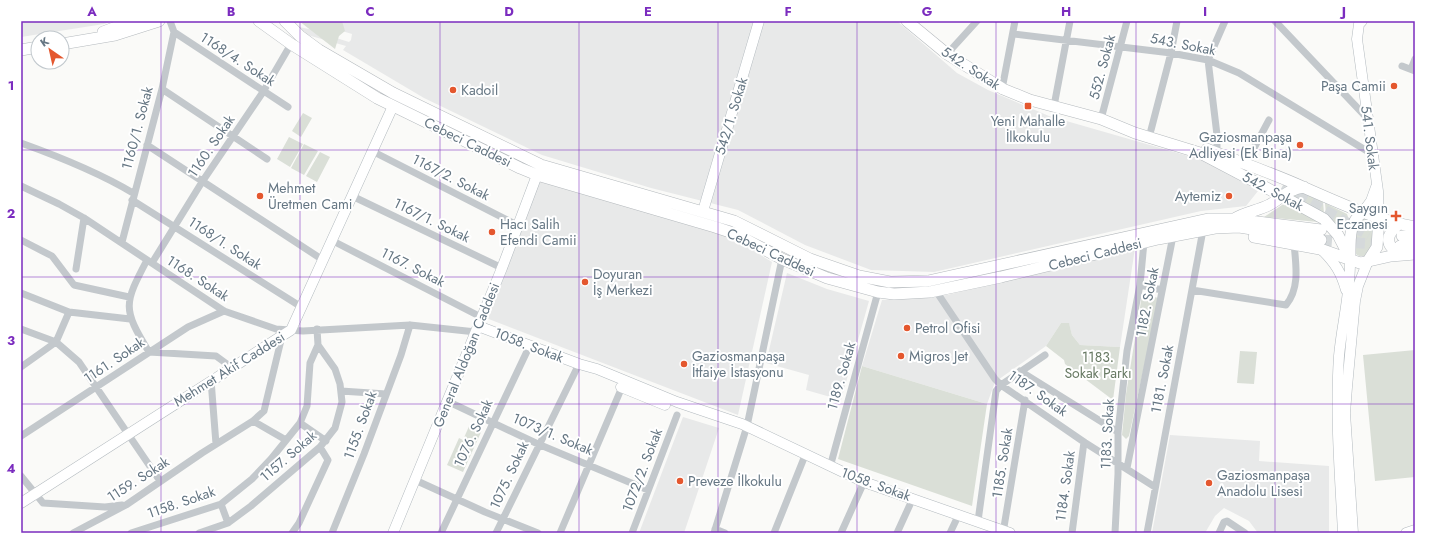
<svg xmlns="http://www.w3.org/2000/svg" width="1436" height="554" viewBox="0 0 1436 554" font-family="Jost,sans-serif">
<rect width="100%" height="100%" fill="#fafaf8"/>
<path fill="#e8e9e9" fill-rule="evenodd" d="M21 21H112L104 24 21 37Z
M311 21H897L957 73 988 90 1049 116 1209 162 1258 191 1246 206 1201 211 934 272 871 270 805 245 738 210 651 188 542 155 424 98 343 50 346 46 297 32 299 27 309 29ZM319 24 352 34 351 40 349 42 317 32Z
M540 180 731 237 772 262 738 415 486 318Z
M1135 248 1120 347 1080 345 1072 335 1069 324 1061 323 1046 346 995 382 987 404 862 366 882 300 947 295Z
M787 273 827 289 869 301 841 400 806 390 809 375 766 363Z
M683 417 719 428 684 533H639Z
M1170 435 1260 441 1259 461 1329 466V533H1258L1249 521 1224 508 1215 516 1205 533H1152Z"/>
<path fill="#dadfd7" d="M299 21H342L345 31 339 36 335 49Z
M303 113 312 118 301 137 292 131Z
M289 137 303 144 290 167 277 159Z
M304 144 318 151 304 175 291 168Z
M320 152 330 157 317 182 306 176Z
M1301 192 1323 202 1324 213 1292 195Z
M1285 203 1318 222 1264 217Z
M1325 203 1347 214 1348 217 1342 231 1326 215Z
M1363 218C1376 218 1375 239 1371 248 1370 251 1367 254 1365 256H1359L1354 253V233Z
M1142 295 1159 298 1129 436 1126 439 1122 435 1126 394Z
M1061 323H1069L1072 335 1080 345 1120 347 1113 400 1065 364 1064 360 1046 346Z
M1415 350V477L1375 481 1363 355Z
M1240 351 1257 352 1254 384 1237 383Z
M862 366 987 404 972 506 838 459Z
M470 424 482 430 463 472 447 465 459 438 463 440Z"/>
<g fill="none" stroke-linecap="round" stroke-linejoin="round">
<path stroke="#d5d9db" stroke-width="11" stroke-dasharray="11 5.5" stroke-linecap="butt" d="M1282 187 1369 235
M1321 240 1386 245"/>
<g stroke="#b3babf" stroke-width="11">
<path id="secondary" d="M1362 21 1359 24 1357 39 1378 191 1379 218
M703 211 759 21
M1362 213 1371 201 1376 187
M1322 250C1335 263 1341 272 1346 290
M478 326 579 364 597 369 677 402 742 424 864 482 1010 533
M621 387 665 405
M21 503 291 330 393 106
M393 533 502 268 537 175
M1343 533C1340 474 1335 415 1339 356 1342 323 1351 291 1350 258
M1353 533 1345 413 1347 387 1355 301 1358 286 1368 261
M1406 533 1415 530"/>
</g>
<g stroke="#b5babe" stroke-width="12">
<path id="primary" d="M259 21 291 44 377 98 520 168 537 175 715 227 736 234 782 259 827 278 878 292 894 294 930 292 1001 277 1158 239 1215 228 1239 227 1321 240
M285 21 300 36 319 50 393 93 541 165 734 221 810 259 859 276 890 282 928 281 1208 219H1234L1321 230
M907 21 947 54 1003 89 1030 100 1101 119 1135 133 1200 153 1282 196 1324 219 1338 235 1350 258
M103 32 132 21
M62 44 115 35 159 21
M21 50 38 47
M1207 149C1239 162 1272 173 1303 187 1340 203 1375 220 1415 227
M1234 219C1245 212 1257 211 1269 205 1282 198 1288 189 1304 187
M1399 224C1384 236 1385 247 1403 255
M1402 236 1415 237
M1254 237 1320 249 1360 263 1391 256 1415 254
M1400 246H1415
M1350 255C1350 241 1349 222 1362 213
M1368 261 1377 247 1379 218"/>
</g>
<path stroke="#c3c8cc" stroke-width="7" d="M1275 21 1368 119
M174 32 288 107
M1014 34 1171 53 1208 60 1239 73 1372 154
M947 54 977 21
M1402 66 1415 71
M1411 69 1415 59
M162 89 267 159
M1002 89 1015 21
M1054 106 1070 21
M1101 119 1127 21
M1151 130 1171 53 1177 21
M21 143C60 157 98 172 133 193
M147 145 323 260
M372 151 519 226
M1217 153V135L1208 60 1225 21
M1246 163 1269 120
M21 186 59 204 84 218 224 311 276 329 303 331 410 325 476 332
M352 196 502 268
M132 200 303 308
M21 240 52 256 74 285 129 297
M333 241 481 317
M122 242 162 89 174 32 170 21
M147 260C124 304 122 308 149 352L216 356 231 367
M152 263 202 182 263 92 291 44
M76 269 84 218
M1140 285 1162 290
M1192 290 1286 305C1300 288 1296 265 1294 244
M936 291 995 379 1001 385 1084 442 1155 487
M21 293 69 312 130 319
M21 329 56 342 79 362 160 481
M21 367 56 342 69 312
M1020 371 1118 432
M211 380 216 444
M341 391 386 394
M447 401 538 444 648 490
M253 421 286 440
M300 423 326 441
M21 436 188 327 224 311
M830 467 878 292
M1127 468 1173 236
M21 476 43 503 105 507 122 505
M415 480 485 512 538 533
M221 504 228 523
M978 521 996 391 1001 385 1045 355
M715 529 725 533
M73 533 126 505 202 453 253 421 264 411 282 336
M131 533 221 504 252 479 271 459 300 423 307 406 310 363 318 345
M199 533 228 523 251 506 320 447 335 428 342 402 340 384 335 369 318 345 317 329
M292 533 299 523 328 460 320 447
M332 533 364 454 401 355 410 325
M441 533 530 345
M496 533 579 364
M560 533 622 387
M632 533 677 415
M714 533 747 426 782 259
M774 533 806 453
M841 533 864 482
M897 533 913 498
M950 533 959 514
M1003 533 1025 400
M1072 533 1084 442
M1115 533 1118 474V432L1127 351 1140 285 1144 242
M1147 533 1203 230
M1219 533 1224 522 1227 521 1245 533"/>
<use href="#secondary" stroke="#fff" stroke-width="10"/>
<use href="#primary" stroke="#fff" stroke-width="11"/>
</g>
<path fill="none" stroke="#7b2cbf" stroke-width="1" stroke-opacity="0.55" d="M161 21V533M300 21V533M440 21V533M579 21V533M718 21V533M857 21V533M996 21V533M1136 21V533M1275 21V533M21 150H1415M21 277H1415M21 404H1415"/>
<g fill="#e4572e" stroke="#fff" stroke-width="1.5">
<circle cx="1394" cy="86" r="4"/>
<circle cx="453" cy="90" r="4"/>
<rect x="1024" y="102" width="8" height="8" rx="2"/>
<circle cx="1300" cy="145" r="4"/>
<circle cx="260" cy="196" r="4"/>
<circle cx="1229" cy="196" r="4"/>
<path d="M1394 210h4v4h4v4h-4v4h-4v-4h-4v-4h4z"/>
<circle cx="492" cy="232" r="4"/>
<circle cx="585" cy="282" r="4"/>
<circle cx="907" cy="328" r="4"/>
<circle cx="901" cy="356" r="4"/>
<circle cx="684" cy="364" r="4"/>
<circle cx="680" cy="481" r="4"/>
<circle cx="1209" cy="483" r="4"/>
</g>
<g text-anchor="middle" stroke-width="4" stroke-linejoin="round" paint-order="stroke">
<g font-size="14" fill="#657683" stroke="#fff">
<text transform="translate(1183 44) rotate(11)" y="5">543. Sokak</text>
<text transform="translate(238 59) rotate(33)" y="5">1168/4. Sokak</text>
<text transform="translate(1102 67) rotate(-75)" y="5">552. Sokak</text>
<text transform="translate(971 68) rotate(33)" y="5">542. Sokak</text>
<text transform="translate(731 116) rotate(-73)" y="5">542/1. Sokak</text>
<text transform="translate(137 128) rotate(-75)" y="5">1160/1. Sokak</text>
<text transform="translate(1370 138) rotate(83)" y="5">541. Sokak</text>
<text transform="translate(468 142) rotate(26)" y="5">Cebeci Caddesi</text>
<text transform="translate(211 146) rotate(-56)" y="5">1160. Sokak</text>
<text transform="translate(451 177) rotate(27)" y="5">1167/2. Sokak</text>
<text transform="translate(1273 191) rotate(28)" y="5">542. Sokak</text>
<text transform="translate(432 220) rotate(26)" y="5">1167/1. Sokak</text>
<text transform="translate(225 243) rotate(33)" y="5">1168/1. Sokak</text>
<text transform="translate(771 252) rotate(25)" y="5">Cebeci Caddesi</text>
<text transform="translate(1095 254) rotate(-14)" y="5">Cebeci Caddesi</text>
<text transform="translate(413 267) rotate(27)" y="5">1167. Sokak</text>
<text transform="translate(198 278) rotate(33)" y="5">1168. Sokak</text>
<text transform="translate(1147 302) rotate(-79)" y="5">1182. Sokak</text>
<text transform="translate(529 345) rotate(21)" y="5">1058. Sokak</text>
<text transform="translate(466 355) rotate(-68)" y="5">General Aldoğan Caddesi</text>
<text transform="translate(114 360) rotate(-34)" y="5">1161. Sokak</text>
<text transform="translate(229 369) rotate(-32)" y="5">Mehmet Akif Caddesi</text>
<text transform="translate(841 376) rotate(-74)" y="5">1189. Sokak</text>
<text transform="translate(1162 379) rotate(-79)" y="5">1181. Sokak</text>
<text transform="translate(1038 393) rotate(35)" y="5">1187. Sokak</text>
<text transform="translate(360 425) rotate(-70)" y="5">1155. Sokak</text>
<text transform="translate(473 433) rotate(-65)" y="5">1076. Sokak</text>
<text transform="translate(553 434) rotate(23)" y="5">1073/1. Sokak</text>
<text transform="translate(1107 434) rotate(-87)" y="5">1183. Sokak</text>
<text transform="translate(288 456) rotate(-41)" y="5">1157. Sokak</text>
<text transform="translate(1002 463) rotate(-81)" y="5">1185. Sokak</text>
<text transform="translate(642 470) rotate(-69)" y="5">1072/2. Sokak</text>
<text transform="translate(509 475) rotate(-65)" y="5">1075. Sokak</text>
<text transform="translate(138 479) rotate(-33)" y="5">1159. Sokak</text>
<text transform="translate(876 484) rotate(20)" y="5">1058. Sokak</text>
<text transform="translate(1065 486) rotate(-82)" y="5">1184. Sokak</text>
<text transform="translate(181 502) rotate(-19)" y="5">1158. Sokak</text>
</g>
<g font-size="14" fill="#657683" stroke="#fff" text-anchor="start">
<text x="1386" y="91" text-anchor="end">Paşa Camii</text>
<text x="461" y="95">Kadoil</text>
<text x="1028" y="126" text-anchor="middle">Yeni Mahalle<tspan x="1028" dy="16">İlkokulu</tspan></text>
<text x="1292" y="142" text-anchor="end">Gaziosmanpaşa<tspan x="1292" dy="16">Adliyesi (Ek Bina)</tspan></text>
<text x="268" y="193">Mehmet<tspan x="268" dy="16">Üretmen Cami</tspan></text>
<text x="1221" y="201" text-anchor="end">Aytemiz</text>
<text x="1388" y="213" text-anchor="end">Saygın<tspan x="1388" dy="16">Eczanesi</tspan></text>
<text x="500" y="229">Hacı Salih<tspan x="500" dy="16">Efendi Camii</tspan></text>
<text x="593" y="279">Doyuran<tspan x="593" dy="16">İş Merkezi</tspan></text>
<text x="915" y="333">Petrol Ofisi</text>
<text x="692" y="361">Gaziosmanpaşa<tspan x="692" dy="16">İtfaiye İstasyonu</tspan></text>
<text x="909" y="361">Migros Jet</text>
<text x="1217" y="480">Gaziosmanpaşa<tspan x="1217" dy="16">Anadolu Lisesi</tspan></text>
<text x="688" y="486">Preveze İlkokulu</text>
</g>
<g font-size="14" fill="#687a64" stroke="#fff">
<text x="1098" y="362">1183.<tspan x="1098" dy="16">Sokak Parkı</tspan></text>
</g>
</g>
<rect width="1436" height="554" fill="none" stroke="#ffffff" stroke-width="44"/>
<g transform="translate(50 50) rotate(326)"><circle r="19" fill="#ffffff" stroke="#c1c8cd"/>
<path d="M0-3L7 15L0 10L-7 15Z" fill="#e4572e"/>
<text y="-6" font-size="11" font-weight="bold" text-anchor="middle" fill="#657683">K</text>
</g>
<rect x="22" y="22" width="1392" height="510" fill="none" stroke="#7b2cbf" stroke-width="1.5"/>
<g font-size="13" text-anchor="middle" font-weight="bold" fill="#7b2cbf">
<text x="92" y="16">A</text>
<text x="231" y="16">B</text>
<text x="370" y="16">C</text>
<text x="509" y="16">D</text>
<text x="648" y="16">E</text>
<text x="788" y="16">F</text>
<text x="927" y="16">G</text>
<text x="1066" y="16">H</text>
<text x="1205" y="16">I</text>
<text x="1344" y="16">J</text>
<text x="11" y="90">1</text>
<text x="11" y="218">2</text>
<text x="11" y="345">3</text>
<text x="11" y="473">4</text>
</g>
</svg>
